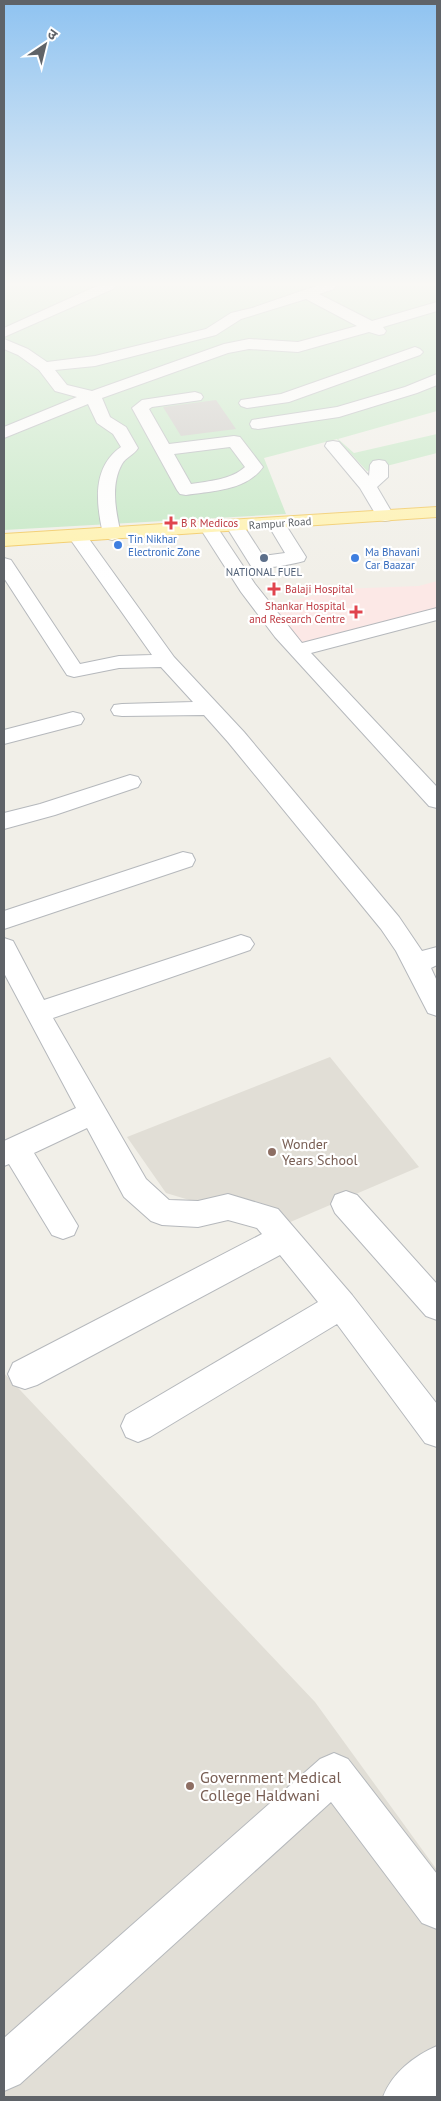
<svg xmlns="http://www.w3.org/2000/svg" width="441" height="2101" viewBox="0 0 441 2101" font-family="'PT Sans','Noto Sans Devanagari',sans-serif">
<rect width="100%" height="100%" fill="#f1efe8"/>
<path fill="#e1ded6" d="M330 1057 419 1167 288 1223 271 1207 196 1202 166 1193 127 1137Z
M4 1373 315 1702 437 1870V2097H4Z"/>
<path fill="#fce8e6" d="M437 581V618L308 652 270 606 340 589 419 586Z"/>
<path fill="#c5e8c5" d="M4 286H437V411L338 439 354 453 437 434V453L367 471 337 439 264 458 286 514 4 530Z"/>
<path fill="#cccac5" d="M216 400 236 429 181 436 163 407Z"/>
<g fill="none" stroke-linecap="round" stroke-linejoin="round">
<g stroke="#b5b8bc" stroke-width="2">
<path id="minor" d="M97 286H115L113 289 4 337V328Z
M316 286H336L334 289 319 294 372 321 437 302V311L383 327 386 331 384 334 379 335 369 332 298 352 249 349 228 353 102 398 110 417 126 427 138 448C134 455 126 457 122 464 110 485 116 513 121 534L119 538 112 540 105 538 103 534C96 503 92 467 121 447L113 434 97 423 88 404 4 438V427L77 397 55 391 39 370 18 355 4 349V339L28 349 47 362 95 356 206 329 231 313 252 308ZM306 299 357 326 298 342 249 339 224 344 92 391 67 385 55 370 95 366 216 335 241 319Z
M415 347 420 349 423 352 420 355 289 402 247 408 241 406 239 403 241 400 281 394Z
M437 374V385L417 393 339 417 258 429 252 428 250 424 252 420 258 419 337 407 405 387Z
M195 392 201 394 203 397 201 400 152 407 149 409 169 444 234 436 240 437 263 467C246 491 212 491 186 495L180 494 177 490 132 408 142 400ZM230 447 245 467C231 480 209 481 191 484L174 454Z
M333 441 339 442 369 476 370 465 373 461 379 460 385 461 388 465V477L377 487 394 516 391 520 385 521 379 520 360 488 325 446 327 442Z
M276 518 282 519 306 557 304 561C288 565 267 570 251 566L226 526 229 522 235 521 241 522 263 556 285 553 267 523 270 519Z
M209 523 215 524 255 584 302 643 437 608V620L311 653 437 787V808L429 806 275 637 241 592 200 528 203 524Z
M77 530 84 532 174 657 244 732 399 917 422 951 437 947V965L431 968 437 981V1016L428 1013 396 951 381 929 228 742 204 715 122 716 114 715 111 710 114 705 122 704 193 702 161 667 119 668 74 677 67 675 4 578V558L11 560 80 664 119 656 152 655 68 536 70 532Z
M73 712 81 714 84 719 81 724 4 744V730Z
M130 775 138 777 141 782 138 787 55 815 4 829V813L40 804Z
M183 852 192 854 195 860 192 866 4 929V911Z
M241 935 250 938 254 944 250 950 53 1018 146 1179 169 1200 198 1201 228 1194 278 1209 352 1295 437 1404V1447L425 1443 337 1324 150 1437 138 1442 126 1437 121 1426 126 1415 318 1302 280 1255 37 1385 25 1389 13 1385 8 1374 13 1363 262 1234 257 1228 228 1220 198 1227 162 1225 151 1221 124 1197 87 1128 34 1153 78 1226 74 1235 63 1239 52 1235 9 1164 4 1166V1141L76 1108 4 973V938L13 941 44 1000Z
M346 1191 357 1195 437 1284V1320L426 1316 335 1213 331 1204 335 1195Z
M334 1753 348 1759 437 1874V1929L422 1923 331 1802 20 2084 4 2091V2038L320 1759Z
M437 2046V2097H383C392 2073 414 2056 437 2046Z"/>
</g>
<g stroke="#f2c960" stroke-width="2">
<path id="major" d="M437 507V517L4 546V534Z"/>
</g>
<use href="#minor" fill="#fff" fill-rule="evenodd"/>
<use href="#major" fill="#fff2af" fill-rule="evenodd"/>
</g>
<linearGradient id="sky" x2="0" y2="1"><stop stop-color="#8fc3f1"/><stop offset="0.49" stop-color="#f9f8f5"/><stop offset="1" stop-color="#f9f8f5" stop-opacity="0"/></linearGradient>
<rect width="441" height="580" fill="url(#sky)"/>
<g fill="#e0444e" stroke="#fff" stroke-width="2">
<path d="M168.5 515.5h5v5h5v5h-5v5h-5v-5h-5v-5h5z"/>
<path d="M271.5 581.5h5v5h5v5h-5v5h-5v-5h-5v-5h5z"/>
<path d="M353.5 604.5h5v5h5v5h-5v5h-5v-5h-5v-5h5z"/>
</g>
<g fill="#3f7fe0" stroke="#fff" stroke-width="2">
<circle cx="118" cy="545" r="5"/>
<circle cx="355" cy="558" r="5"/>
</g>
<circle fill="#5c6f8a" stroke="#fff" stroke-width="2" cx="264" cy="558" r="5"/>
<g fill="#8d6e63" stroke="#fff" stroke-width="2">
<circle cx="272" cy="1152" r="5"/>
<circle cx="190" cy="1786" r="5"/>
</g>
<g text-anchor="middle" stroke-width="4.5" stroke-linejoin="round" paint-order="stroke">
<g font-size="11" fill="#be3a42" stroke="#fff" text-anchor="start">
<text x="181" y="527">B R Medicos</text>
<text x="285" y="593">Balaji Hospital</text>
<text x="345" y="610" text-anchor="end">Shankar Hospital<tspan x="345" dy="13">and Research Centre</tspan></text>
</g>
<g font-size="11" fill="#5f6368" stroke="#fff">
<text transform="translate(280 523) rotate(-4)" y="4">Rampur Road</text>
</g>
<g font-size="11" fill="#366cbe" stroke="#fff" text-anchor="start">
<text x="128" y="543">Tin Nikhar<tspan x="128" dy="13">Electronic Zone</tspan></text>
<text x="365" y="556">Ma Bhavani<tspan x="365" dy="13">Car Baazar</tspan></text>
</g>
<g font-size="11" fill="#4e5e75" stroke="#fff">
<text x="264" y="576">NATIONAL FUEL</text>
</g>
<g font-size="14" fill="#785e54" stroke="#fff" text-anchor="start">
<text x="282" y="1149">Wonder<tspan x="282" dy="16">Years School</tspan></text>
</g>
<g font-size="16" fill="#785e54" stroke="#fff" text-anchor="start">
<text x="200" y="1783">Government Medical<tspan x="200" dy="18">College Haldwani</tspan></text>
</g>
</g>
<rect width="441" height="2101" fill="none" stroke="#5f6368" stroke-width="10"/>
<g transform="translate(45 45) rotate(35)" stroke="#ffffff" stroke-width="4" paint-order="stroke">
<path d="M0-4L9 19L0 12L-9 19Z" fill="#5f6368"/>
<text y="-8" font-size="14" font-weight="bold" text-anchor="middle" fill="#5f6368">उ</text>
</g>
</svg>
